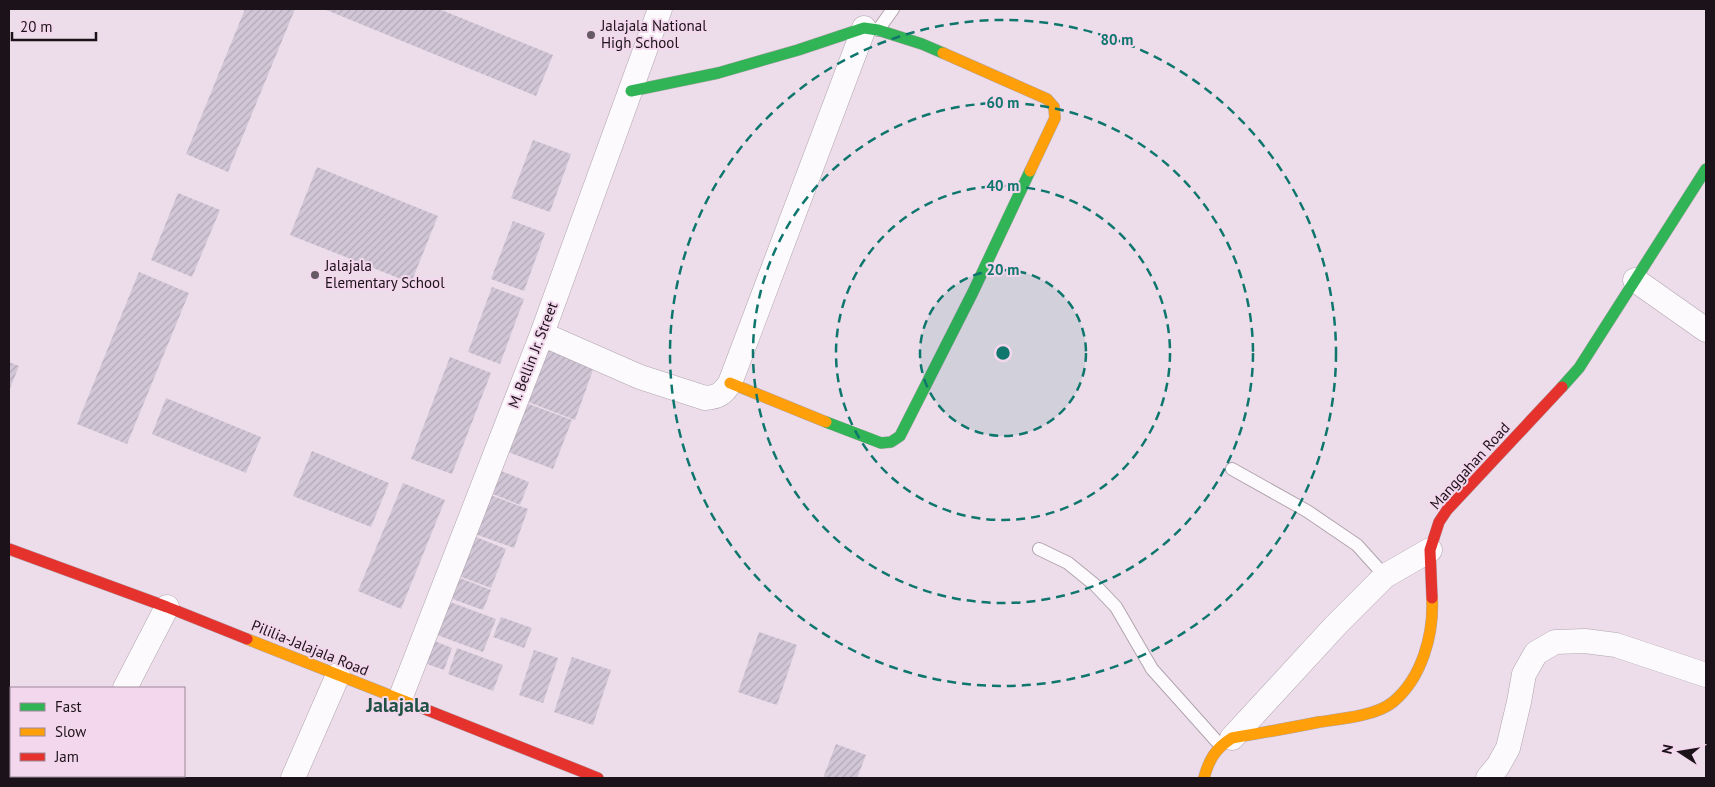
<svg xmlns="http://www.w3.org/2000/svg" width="1715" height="787" viewBox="0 0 1715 787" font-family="'PT Sans',sans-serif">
<defs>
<pattern id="building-hatch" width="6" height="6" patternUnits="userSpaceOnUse" patternTransform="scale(1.25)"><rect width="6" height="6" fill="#d1c6d6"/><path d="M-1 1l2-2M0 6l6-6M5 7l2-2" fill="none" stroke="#b3a9b7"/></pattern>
</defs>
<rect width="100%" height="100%" fill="#edddea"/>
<path fill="url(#building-hatch)" d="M245 9H295L228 172 186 154Z
M324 9H439L553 55 536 96Z
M533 140 571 154 550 212 511 198Z
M317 167 438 216 411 283 290 235Z
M178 193 220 210 192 277 151 260Z
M513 221 545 233 524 291 491 279Z
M139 272 189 293 127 444 77 424Z
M492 287 524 299 500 364 468 352Z
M543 348 594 367 575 420 523 400Z
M450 357 491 373 452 474 411 459Z
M9 362 19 366 9 391Z
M166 398 261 437 246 473 152 434Z
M526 403 572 420 553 469 508 452Z
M312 451 389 483 371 527 293 496Z
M501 471 529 482 520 505 493 494Z
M403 483 445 500 401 609 358 591Z
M490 495 528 509 514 548 475 534Z
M471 535 506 549 491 588 456 575Z
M452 575 491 590 483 610 444 596Z
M442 599 496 619 483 652 429 632Z
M501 617 532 628 524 648 493 637Z
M759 632 797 645 777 705 738 692Z
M427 638 452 648 444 670 419 661Z
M457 648 503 665 493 691 448 674Z
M534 650 558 658 543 703 519 695Z
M572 657 611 670 593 725 554 712Z
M836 744 866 755 857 778H823Z"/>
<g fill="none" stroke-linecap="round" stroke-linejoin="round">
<g stroke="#b0a4ae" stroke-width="14">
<path id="lane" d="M878 30 893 9
M1232 469 1307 511 1357 545 1385 576
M1039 549 1068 563 1095 585 1116 607 1152 669 1220 745"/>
</g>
<g stroke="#b0a4ae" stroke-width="25">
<path id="street" d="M1635 280 1706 330
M542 334 640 377 705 398C718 397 723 394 730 383L864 28
M125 688 167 607
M400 699 542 334 660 9
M1232 738 1336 625 1385 576 1430 550
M80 778 81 776
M293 778 338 675
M1488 778 1498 766 1508 748 1519 702 1524 674 1536 653 1555 642 1585 641 1616 645 1706 675"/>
</g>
<g stroke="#b0a4ae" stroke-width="12">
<path id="fast" d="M631 91 718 73 798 50 864 28 878 30 922 44 943 53
M1562 387 1579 368 1706 169
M826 422 881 443 891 442 900 436 973 292 1030 171"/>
</g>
<g stroke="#b0a4ae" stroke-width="12">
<path id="slow" d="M943 53 1047 99 1054 107 1055 118 1030 171
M730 383 826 422
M247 639 422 708
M1204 778C1209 759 1216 748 1232 738 1261 733 1290 728 1319 722 1340 719 1376 716 1393 702 1422 678 1434 634 1432 598"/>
</g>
<g stroke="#b0a4ae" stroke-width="12">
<path id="jam" d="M9 549 167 607 247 639
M1432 598 1430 550 1439 522 1447 510 1562 387
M422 708 598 778"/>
</g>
<use href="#lane" stroke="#fcfafc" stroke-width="12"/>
<use href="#street" stroke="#fcfafc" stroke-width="24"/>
<use href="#fast" stroke="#30b455" stroke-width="11"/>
<use href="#slow" stroke="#ff9f0a" stroke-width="11"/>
<use href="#jam" stroke="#e5322d" stroke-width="11"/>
</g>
<circle cx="1003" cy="353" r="83" fill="#0f766e" fill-opacity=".12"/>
<g fill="none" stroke="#0f766e" stroke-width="2.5" stroke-dasharray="9 6">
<circle cx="1003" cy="353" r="83"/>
<circle cx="1003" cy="353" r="167"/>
<circle cx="1003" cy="353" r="250"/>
<circle cx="1003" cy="353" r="333"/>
</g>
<g fill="#655963" stroke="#f3d7ed" stroke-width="2">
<circle cx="591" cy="35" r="5"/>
<circle cx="315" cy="275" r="5"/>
</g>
<g text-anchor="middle" stroke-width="4" stroke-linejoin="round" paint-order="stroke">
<g font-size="15" fill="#1c121a" stroke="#f3d7ed" text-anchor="start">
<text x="601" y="31">Jalajala National<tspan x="601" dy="17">High School</tspan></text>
<text x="325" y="271">Jalajala<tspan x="325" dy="17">Elementary School</tspan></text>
</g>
<g font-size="15" fill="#1c121a" stroke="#f3d7ed">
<text transform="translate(533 355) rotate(-69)" y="5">M. Bellin Jr. Street</text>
<text transform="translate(1470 466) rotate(-48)" y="5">Manggahan Road</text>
<text transform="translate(310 648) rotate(22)" y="5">Pililia-Jalajala Road</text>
</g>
<g font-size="20" font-weight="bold" fill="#1f5244" stroke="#f3d7ed">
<text x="398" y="712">Jalajala</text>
</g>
</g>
<circle cx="1003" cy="353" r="8" fill="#0f766e" stroke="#f3d7ed" stroke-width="2.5"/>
<g font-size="15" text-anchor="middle" font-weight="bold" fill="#0f766e" stroke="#f3d7ed" stroke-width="4" stroke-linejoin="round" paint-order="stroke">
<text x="1117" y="45">80 m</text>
<text x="1003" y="108">60 m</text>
<text x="1003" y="191">40 m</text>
<text x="1003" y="275">20 m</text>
</g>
<rect width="1715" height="787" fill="none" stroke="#1c121a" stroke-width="20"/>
<rect x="10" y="687" width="175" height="90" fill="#f3d7ed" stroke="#9d8899"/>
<rect x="20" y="703" width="25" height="8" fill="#30b455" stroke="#9d8899"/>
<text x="55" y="712" font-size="15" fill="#1c121a">Fast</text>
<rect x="20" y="728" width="25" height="8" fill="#ff9f0a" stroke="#9d8899"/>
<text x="55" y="737" font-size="15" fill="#1c121a">Slow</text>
<rect x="20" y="753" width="25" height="8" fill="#e5322d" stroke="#9d8899"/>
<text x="55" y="762" font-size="15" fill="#1c121a">Jam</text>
<g transform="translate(1680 752) rotate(282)" stroke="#f3d7ed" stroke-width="4" paint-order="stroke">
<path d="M0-4L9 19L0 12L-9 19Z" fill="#1c121a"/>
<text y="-8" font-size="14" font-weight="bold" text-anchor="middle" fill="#1c121a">N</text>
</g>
<path d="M12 32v8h84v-8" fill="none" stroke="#1c121a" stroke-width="2.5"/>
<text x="20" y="32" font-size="15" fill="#1c121a" stroke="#f3d7ed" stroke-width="4" paint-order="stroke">20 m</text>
</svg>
